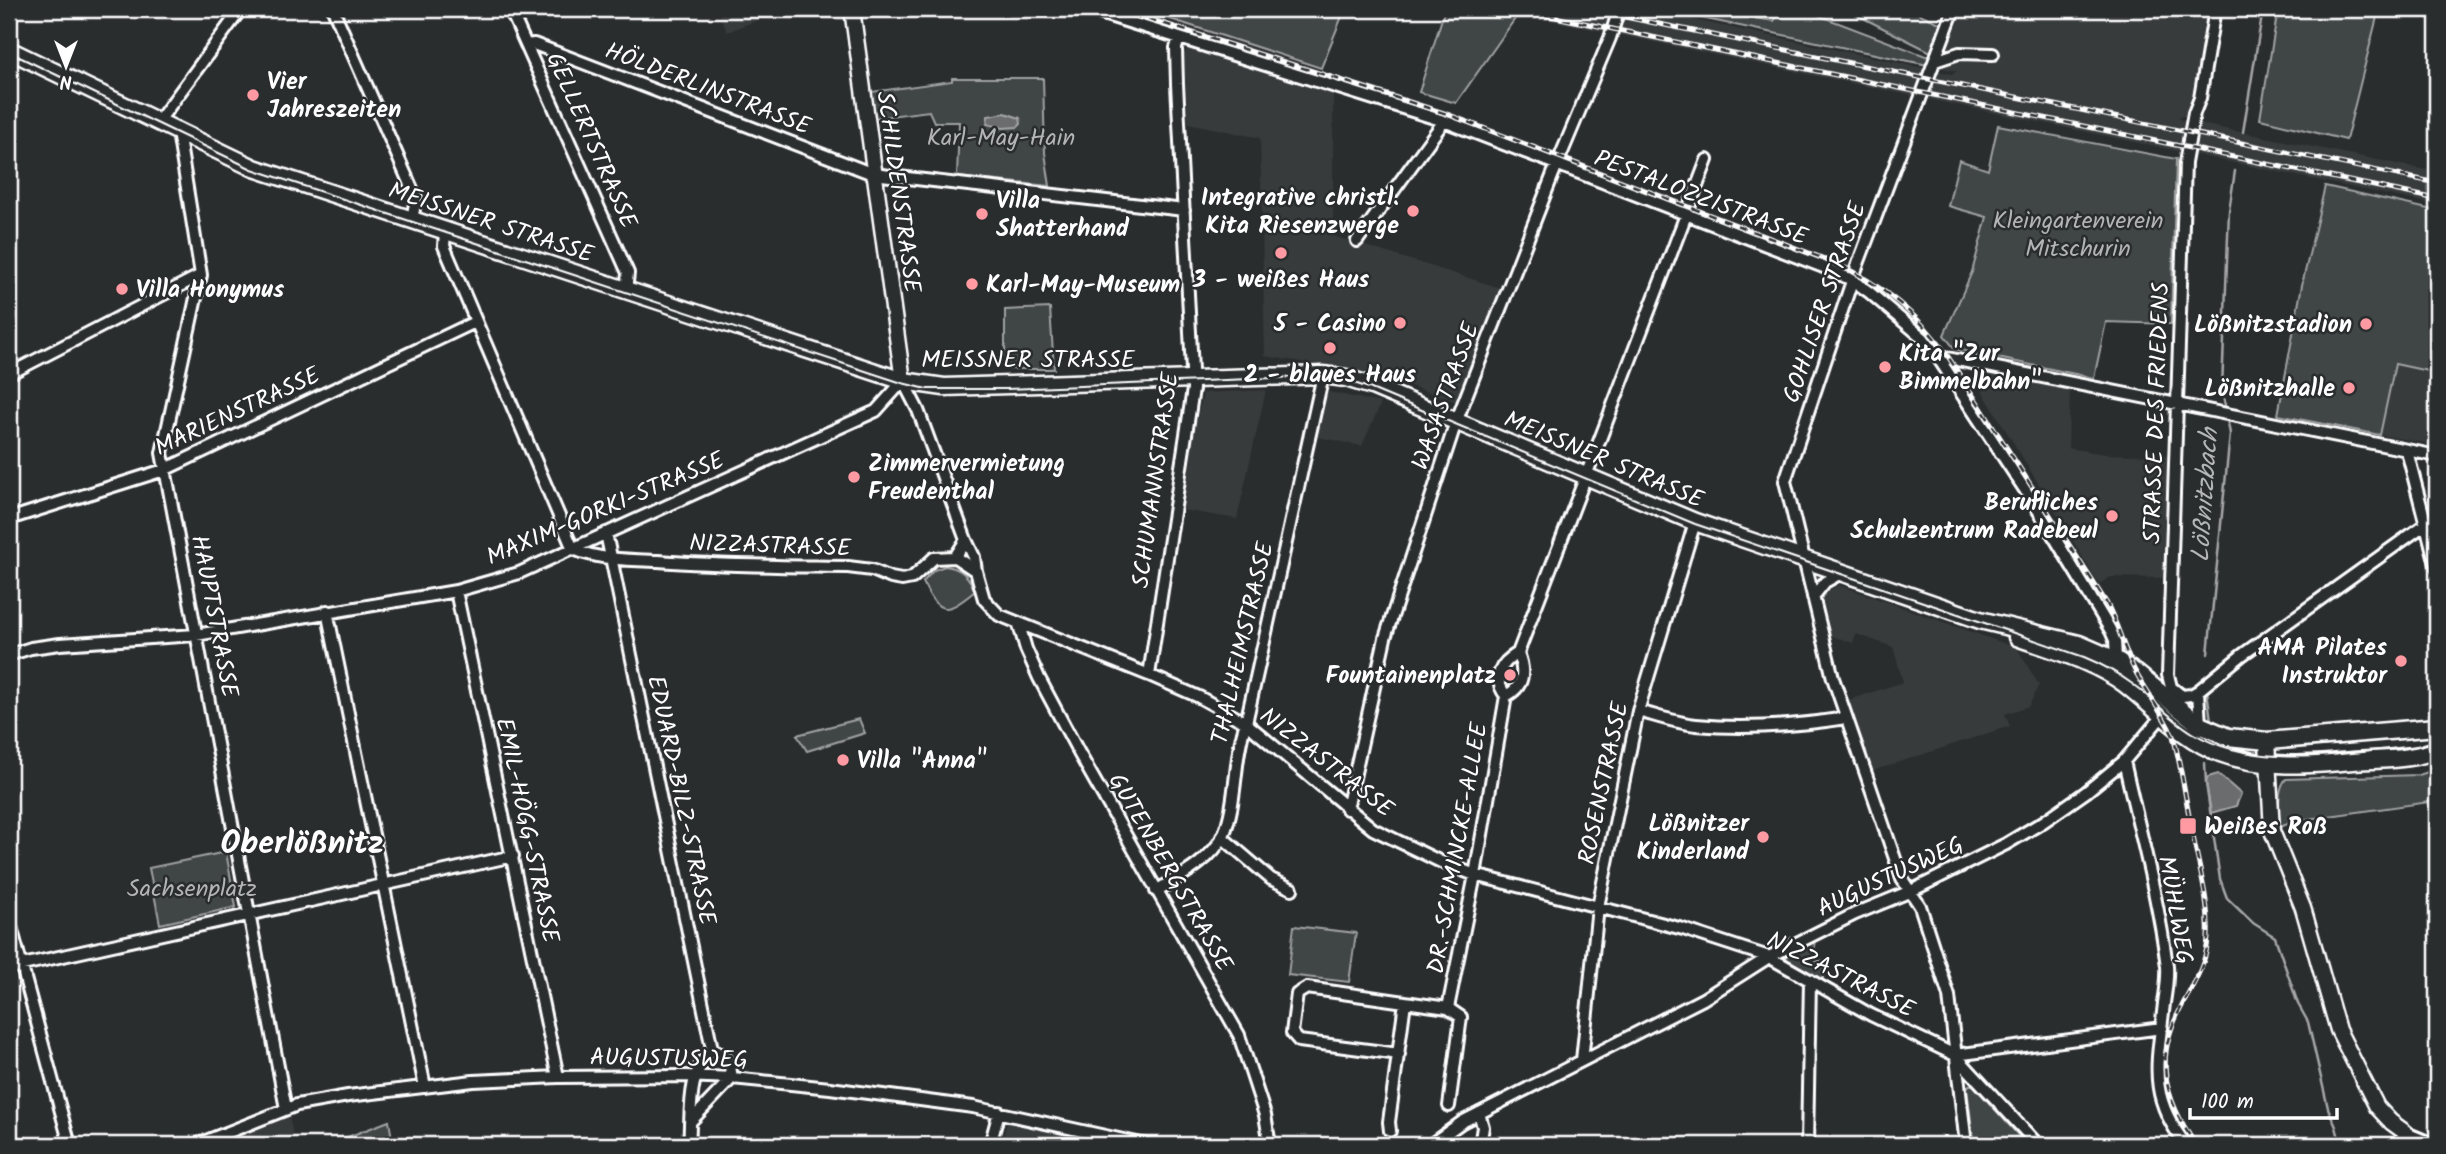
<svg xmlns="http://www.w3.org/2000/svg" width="2446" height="1154" viewBox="0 0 2446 1154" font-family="Kalam,sans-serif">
<rect width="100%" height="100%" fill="#2a2d2e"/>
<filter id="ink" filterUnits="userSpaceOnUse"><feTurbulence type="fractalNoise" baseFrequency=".0143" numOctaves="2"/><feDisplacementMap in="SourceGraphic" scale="14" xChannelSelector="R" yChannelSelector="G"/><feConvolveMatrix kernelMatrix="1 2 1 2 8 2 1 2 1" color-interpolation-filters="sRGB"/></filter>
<g filter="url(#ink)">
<path fill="#373a3b" d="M717 9H786L727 32Z
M1495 9H1642L1952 74 1957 71 1928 65 1950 9H2208L2188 117 2179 116 2181 120 2437 172V205Z
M1188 49 1333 95V236L1501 288 1456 402 1380 375 1265 356 1260 138 1188 123 1184 54Z
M2395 364 2437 373V445L2380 435Z
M1970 371 2070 391 2068 448 2105 454 2167 456 2164 578 2111 577 2099 584Z
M1266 390 1237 519 1182 510 1194 433 1203 393Z
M1329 392 1381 403 1362 446 1318 437 1325 395Z
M1839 585 2017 648 2039 685 2029 706 2005 714 2010 726 1872 771 1848 700 1903 682 1893 647 1856 634 1853 643 1829 635 1820 604 1824 593Z
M289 1115 295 1145H213L262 1127Z
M1008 1119 1119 1145H1001Z"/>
<path fill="#414445" stroke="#a0a2a2" stroke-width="2" d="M1150 9H1345L1321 68 1149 12Z
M1434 9H1495L1519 13 1456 103 1419 92 1444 12Z
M1658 9H1697L1774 21 1782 9H1802L1931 58 1928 65Z
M1845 9H1909L1944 25 1933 53Z
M2278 9H2379L2346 140 2260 119Z
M952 78H1043L1045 153 1050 186 957 177 959 122H934L929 111 874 118 871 92 952 81Z
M1998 125 2176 159 2171 324 2106 322 2094 378 1955 349 1944 335 1972 272 1987 217 1948 206 1959 160 1988 170Z
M2325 186 2437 211V373L2395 364 2380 435 2278 415 2302 285Z
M1050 308 1054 369H1005V310Z
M945 566C961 568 969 576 975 591 947 614 938 616 923 582L934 570Z
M859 719 865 733 807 751 797 735Z
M2428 772 2437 791V801L2300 820 2279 827C2280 812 2276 790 2286 779L2419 775Z
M226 852 236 907 160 924 149 868Z
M1294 926 1356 933 1349 982 1288 975Z
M1814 939 1816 961H1823V980L1787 961 1786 954Z
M1969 1085H1973L2027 1145H1974L1967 1088Z
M389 1121 393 1145H327Z"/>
<path fill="#6a6c6d" stroke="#a6a7a7" stroke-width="2" d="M1005 113 1020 118 1021 124 1018 127 1003 128 987 124 988 116Z
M2218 774 2241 794 2236 806 2211 813 2206 783 2208 777Z"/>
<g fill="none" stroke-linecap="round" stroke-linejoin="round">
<path stroke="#a6a7a7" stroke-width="2.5" d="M2243 132 2263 9
M2226 411 2222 389 2229 211 2235 171
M2208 654 2230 434 2227 417
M2207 691 2211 721
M2205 763 2206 783 2220 879 2227 898 2253 923 2275 937 2298 1004 2308 1022 2328 1108 2336 1127 2341 1145"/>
<g stroke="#fff" stroke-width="16">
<path id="minor" d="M333 9 416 198 412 220
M510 9 628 273 626 291
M1087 9 1444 121 1821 266 1852 280 1869 292 1923 338 1937 356 2035 505 2111 631 2115 640 2116 660
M1954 9 1855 272 1785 481 1833 678 1902 879 1920 906 1949 996 1966 1145
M2215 9 2200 98 2194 113 2185 163 2168 675 2171 687 2182 696 2191 695 2198 691 2242 655 2437 516
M526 45 534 44 873 174 1184 210
M1935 61 1959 53 1993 54
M158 122 241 9
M178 132 201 275 162 453 286 1109
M445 232 444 246 573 549C599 560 630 560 658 561 721 566 784 566 848 567L872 570 891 578 902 580 912 578 934 558 955 557 976 571 984 599 999 615 1149 675 1199 697 1246 723 1373 829 1441 862 1475 875 1683 929 1769 957 1871 1015 1955 1055 2162 1028
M1357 241 1444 121
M1937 356 2437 456
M9 374 201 275
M2407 451 2437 568
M9 519 164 470 475 322
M606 533 712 1049
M966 540 974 557 976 571
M456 591 558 1077
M1813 597 1825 582 1841 573
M327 611 425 1087
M1019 625 1026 649 1039 678 1079 753 1239 1035 1265 1115 1270 1145
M1518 653 1707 160
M1518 653C1525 671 1525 686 1506 696 1492 678 1500 663 1518 653Z
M9 655 31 648 60 644 196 635 456 591 519 573 876 411 903 381 918 410 966 540 955 557
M1149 675 1193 389 1177 84 1176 48 1179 38
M2198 691 2200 725
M1638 711C1657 716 1676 723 1696 725 1747 730 1795 726 1846 718
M2124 761C2139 829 2158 896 2167 966 2168 978 2166 990 2164 1003 2158 1062 2146 1094 2186 1145
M1347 809 1385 638 1456 422 1553 174 1610 38 1619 9
M1222 837 1271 879 1292 889
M1156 891C1179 877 1211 861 1223 836 1238 802 1233 758 1246 723L1323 375
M9 919 70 1145
M9 968 513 856
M1448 1008 1475 875 1506 696
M712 1049C727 1056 730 1062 732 1078
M1399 1054 1299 1041 1292 1033 1297 994 1307 988 1405 1002
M1955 1055 2038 1145
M1582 1060 1598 907 1638 711 1695 522
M1479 1113 1483 1127 1480 1145
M691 1121 732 1078
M1390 1131 1389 1122 1405 1002 1448 1008 1461 1017 1449 1106
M2406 1133 2435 1145
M196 1145 297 1105 348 1096 473 1081 558 1077 685 1076 732 1078 830 1088 973 1107 1146 1145
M689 1145C692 1109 686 1077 712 1049
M990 1145 999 1112
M1430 1145 1462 1122 1703 999 1769 957 1855 914 1911 891 2006 844 2043 822 2086 792 2124 761 2162 716
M1807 1145 1810 980"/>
</g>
<g stroke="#fff" stroke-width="19">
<path id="tertiary" d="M852 9 903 381
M2267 741 2272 831 2303 908 2338 1030 2377 1107 2391 1122 2406 1133 2413 1145"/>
</g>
<g stroke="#fff" stroke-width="21">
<path id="secondary" d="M9 50 254 168 903 381 944 387 1323 375 1346 378 1372 386 1695 522 1980 620 2079 644 2116 660 2136 673 2200 725 2228 737 2267 741 2437 727
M2017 637C2053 650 2094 661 2125 684 2156 708 2183 739 2220 753 2262 769 2309 765 2353 761 2380 759 2412 761 2437 749"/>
</g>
<use href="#minor" stroke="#2a2d2e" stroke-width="10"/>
<use href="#tertiary" stroke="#2a2d2e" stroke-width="14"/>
<use href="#secondary" stroke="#2a2d2e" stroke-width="16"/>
<path stroke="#fff" stroke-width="2" d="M9 52 252 169 902 383 927 389H1006L1322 376 1345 380 1369 388 1695 524 2084 657C2101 664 2116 672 2131 683 2152 698 2170 719 2193 733 2257 772 2347 752 2418 746L2437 742"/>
<g stroke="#fff" stroke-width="5">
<path id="rail" d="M1118 9 1447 114 1835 263C1880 283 1922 317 1949 358L2106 602C2118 624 2123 647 2134 669 2146 692 2162 712 2173 736 2182 769 2186 803 2193 836 2199 869 2210 903 2208 937 2207 963 2194 983 2182 1006 2153 1057 2164 1099 2196 1145
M1516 9 2437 199
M1586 9 2437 183"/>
</g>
<use href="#rail" stroke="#2a2d2e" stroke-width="2.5" stroke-dasharray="8" stroke-linecap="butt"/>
</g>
</g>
<g fill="#ff9aa2" stroke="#2a2d2e" stroke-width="2.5">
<circle cx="253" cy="95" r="7"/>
<circle cx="1413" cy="211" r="7"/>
<circle cx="982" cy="214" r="7"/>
<circle cx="1281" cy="253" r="7"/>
<circle cx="972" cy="284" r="7"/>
<circle cx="122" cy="289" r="7"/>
<circle cx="1400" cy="323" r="7"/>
<circle cx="2366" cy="324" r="7"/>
<circle cx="1330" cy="348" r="7"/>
<circle cx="1885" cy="367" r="7"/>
<circle cx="2349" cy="388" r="7"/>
<circle cx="854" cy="477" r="7"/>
<circle cx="2112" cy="516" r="7"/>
<circle cx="2401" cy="661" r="7"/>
<circle cx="1510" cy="675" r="7"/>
<circle cx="843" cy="760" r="7"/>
<rect x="2179" y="817" width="18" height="18" rx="3.5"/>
<circle cx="1763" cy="837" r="7"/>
</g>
<g text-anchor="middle" stroke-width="5" stroke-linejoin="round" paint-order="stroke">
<g font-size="24" font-weight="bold" fill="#fff" stroke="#2a2d2e" text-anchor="start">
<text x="267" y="89">Vier<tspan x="267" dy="28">Jahreszeiten</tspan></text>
<text x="1399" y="205" text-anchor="end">Integrative christl.<tspan x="1399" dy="28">Kita Riesenzwerge</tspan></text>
<text x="996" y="208">Villa<tspan x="996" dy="28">Shatterhand</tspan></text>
<text x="1281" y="287" text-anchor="middle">3 - weißes Haus</text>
<text x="986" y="292">Karl-May-Museum</text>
<text x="136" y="297">Villa Honymus</text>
<text x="1386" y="331" text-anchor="end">5 - Casino</text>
<text x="2352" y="332" text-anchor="end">Lößnitzstadion</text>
<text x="1899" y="361">Kita "Zur<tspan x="1899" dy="28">Bimmelbahn"</tspan></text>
<text x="1330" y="382" text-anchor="middle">2 - blaues Haus</text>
<text x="2335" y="396" text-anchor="end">Lößnitzhalle</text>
<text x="868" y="471">Zimmervermietung<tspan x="868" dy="28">Freudenthal</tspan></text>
<text x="2098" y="510" text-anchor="end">Berufliches<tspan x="2098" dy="28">Schulzentrum Radebeul</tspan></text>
<text x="2387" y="655" text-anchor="end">AMA Pilates<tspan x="2387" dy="28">Instruktor</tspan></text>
<text x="1496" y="683" text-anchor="end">Fountainenplatz</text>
<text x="857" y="768">Villa "Anna"</text>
<text x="1749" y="831" text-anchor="end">Lößnitzer<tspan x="1749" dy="28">Kinderland</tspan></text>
<text x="2204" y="834">Weißes Roß</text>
</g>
<g font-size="24" fill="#fff" stroke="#2a2d2e">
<text transform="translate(708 88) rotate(21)" y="8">HÖLDERLINSTRASSE</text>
<text transform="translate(592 140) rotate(66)" y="8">GELLERTSTRASSE</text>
<text transform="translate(899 192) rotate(82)" y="8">SCHILDENSTRASSE</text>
<text transform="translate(1701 197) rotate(21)" y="8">PESTALOZZISTRASSE</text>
<text transform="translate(491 222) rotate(18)" y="8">MEISSNER STRASSE</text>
<text transform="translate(1824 302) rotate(-71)" y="8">GOHLISER STRASSE</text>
<text x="1028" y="367">MEISSNER STRASSE</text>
<text transform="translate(1445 396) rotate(-70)" y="8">WASASTRASSE</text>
<text transform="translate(237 411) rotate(-25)" y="8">MARIENSTRASSE</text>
<text transform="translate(2156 413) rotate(-88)" y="8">STRASSE DES FRIEDENS</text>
<text transform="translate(1604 459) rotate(23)" y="8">MEISSNER STRASSE</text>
<text transform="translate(1155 480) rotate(-82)" y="8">SCHUMANNSTRASSE</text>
<text transform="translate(605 508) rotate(-23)" y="8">MAXIM-GORKI-STRASSE</text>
<text transform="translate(770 545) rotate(2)" y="8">NIZZASTRASSE</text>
<text transform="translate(215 616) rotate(79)" y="8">HAUPTSTRASSE</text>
<text transform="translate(1242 643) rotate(-77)" y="8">THALHEIMSTRASSE</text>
<text transform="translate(1327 762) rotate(38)" y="8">NIZZASTRASSE</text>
<text transform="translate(1603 783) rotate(-78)" y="8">ROSENSTRASSE</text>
<text transform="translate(682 800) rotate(78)" y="8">EDUARD-BILZ-STRASSE</text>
<text transform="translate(528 830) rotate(78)" y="8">EMIL-HÖGG-STRASSE</text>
<text transform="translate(1457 848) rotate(-80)" y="8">DR.-SCHMINCKE-ALLEE</text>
<text transform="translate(1171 872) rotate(60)" y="8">GUTENBERGSTRASSE</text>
<text transform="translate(1890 876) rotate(-25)" y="8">AUGUSTUSWEG</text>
<text transform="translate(2176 910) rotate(80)" y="8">MÜHLWEG</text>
<text transform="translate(1841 974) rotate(27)" y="8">NIZZASTRASSE</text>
<text transform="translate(669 1058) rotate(1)" y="8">AUGUSTUSWEG</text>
</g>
<g font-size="24" fill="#b3b4b5" stroke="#2a2d2e">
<text x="1001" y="145">Karl-May-Hain</text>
<text x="2078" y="228">Kleingartenverein<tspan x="2078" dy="28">Mitschurin</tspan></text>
<text x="192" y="896">Sachsenplatz</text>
</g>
<g font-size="26" font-style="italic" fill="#b4b6b6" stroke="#2a2d2e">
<text transform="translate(2204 495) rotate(-86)" y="9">Lößnitzbach</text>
</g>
<g font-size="32" font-weight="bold" fill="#fff" stroke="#2a2d2e">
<text x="302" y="853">Oberlößnitz</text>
</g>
</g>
<rect width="2446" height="1154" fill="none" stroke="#2a2d2e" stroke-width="35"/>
<rect x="18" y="18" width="2411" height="1119" fill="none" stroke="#fff" stroke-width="2.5" filter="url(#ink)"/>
<g transform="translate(66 66) rotate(180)" stroke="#2a2d2e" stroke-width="5" paint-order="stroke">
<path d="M0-5L12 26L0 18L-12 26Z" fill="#ffffff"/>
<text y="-10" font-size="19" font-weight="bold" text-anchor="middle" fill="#ffffff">N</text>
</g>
<path d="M2190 1108v10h147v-10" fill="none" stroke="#ffffff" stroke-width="3.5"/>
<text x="2201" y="1108" font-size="21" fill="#ffffff" stroke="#2a2d2e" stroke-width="5" paint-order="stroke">100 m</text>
</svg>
